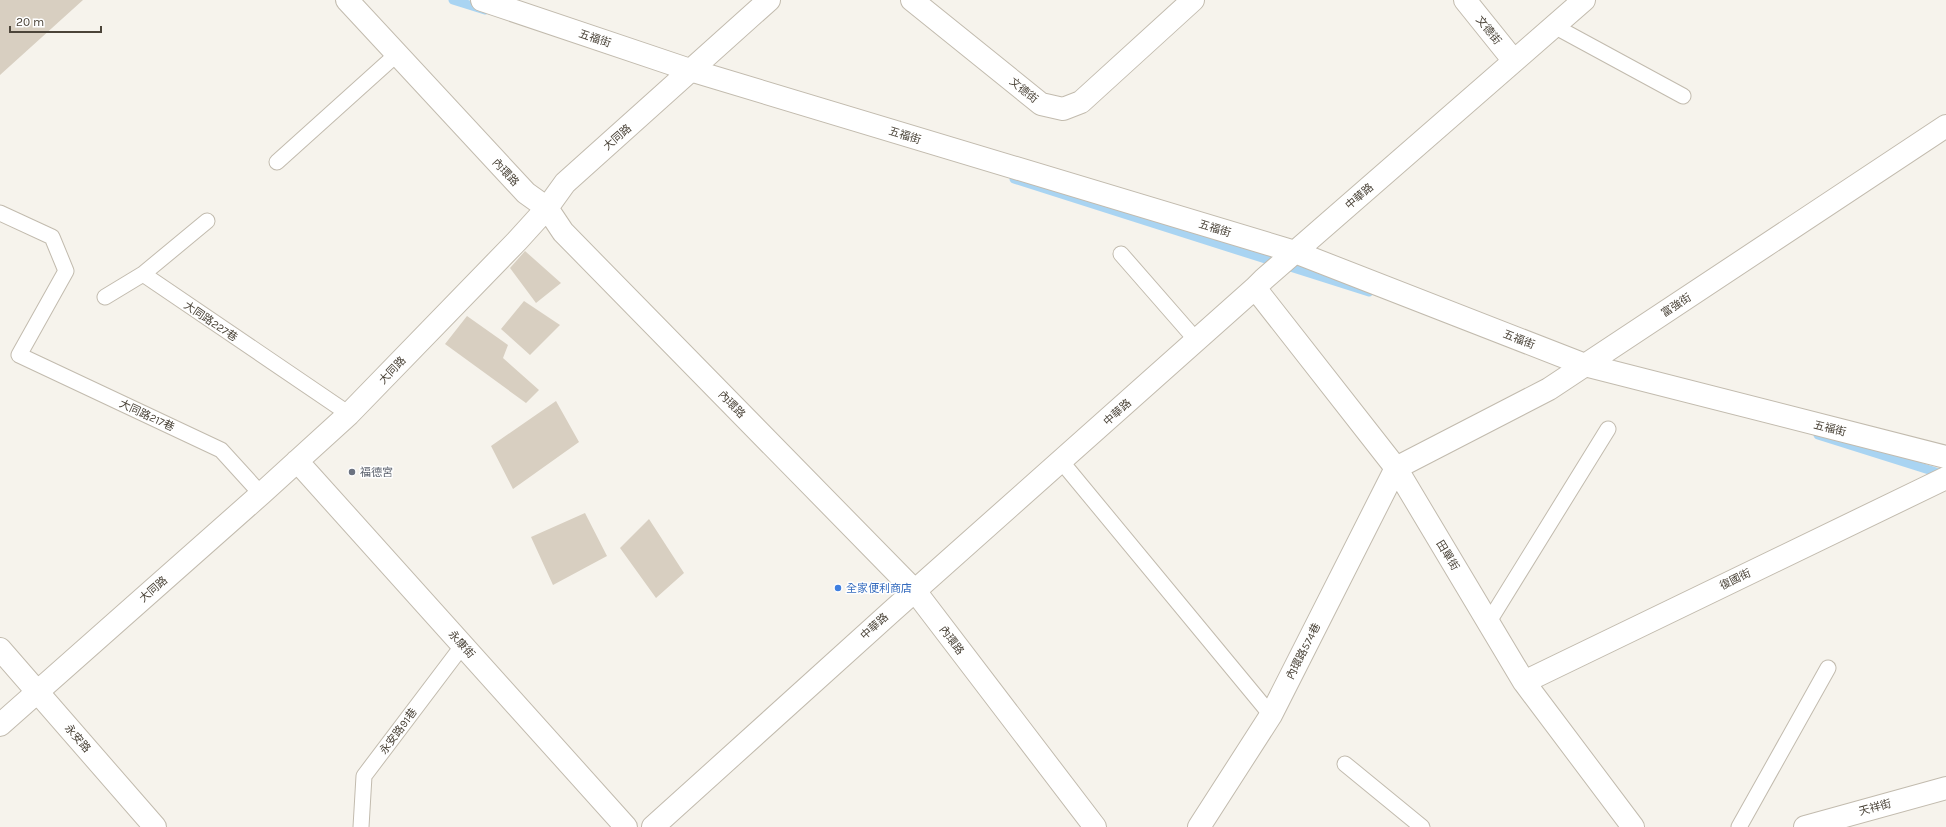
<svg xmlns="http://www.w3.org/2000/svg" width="1946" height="827" viewBox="0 0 1946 827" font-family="Karla,'Noto Sans TC',sans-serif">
<rect width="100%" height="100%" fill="#f6f3ec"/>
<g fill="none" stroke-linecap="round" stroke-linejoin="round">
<path stroke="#a9d4f2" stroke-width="9" d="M453 0 485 10
M1014 179 1369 292
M1818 435 1945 475"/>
</g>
<path fill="#d8cfc1" d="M0 0H83L0 75Z
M525 251 561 283 536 303 510 268Z
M524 301 560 325 530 355 501 329Z
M467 316 508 345 503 358 539 390 526 403 445 344Z
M556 401 579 442 513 489 491 446Z
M585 513 607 556 553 585 531 537Z
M649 519 684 573 656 598 620 548Z"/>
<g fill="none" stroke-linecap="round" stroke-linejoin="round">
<g stroke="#c2bbae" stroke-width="17">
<path id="service" d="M1554 26 1683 96
M277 162 397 54
M0 213 52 237 66 271 19 355 221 450 261 494
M207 221 143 274 349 414
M1121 254 1197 341
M105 297 143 274
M1061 461 1271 715
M1488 623 1608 429
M1345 764 1422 827
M361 827 364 776 463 645
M1739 827 1828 668"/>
</g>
<g stroke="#c2bbae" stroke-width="24">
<path id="minor" d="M347 0 526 193 547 208 563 232 915 591 1095 827
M482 0 690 70 1295 252 1585 365 1946 457
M912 0 1041 104 1063 109 1081 102 1193 0
M1465 0 1514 61
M1255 288 1396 468 1524 682 1633 827
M297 461 626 827
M0 649 155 827
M1524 682 1946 478
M0 725 261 494 349 414 517 241 547 208 565 183 769 0
M653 827 891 612 1255 288 1264 279 1584 0
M1199 827 1271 715 1396 468 1549 389 1946 126
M1805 827 1946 788"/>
</g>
<use href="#service" stroke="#fff" stroke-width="15"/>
<use href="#minor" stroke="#fff" stroke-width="22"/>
</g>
<circle fill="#6b7280" stroke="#fff" stroke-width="1.5" cx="352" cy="472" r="4"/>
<circle fill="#3f7fe0" stroke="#fff" stroke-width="1.5" cx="838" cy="588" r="4"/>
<g text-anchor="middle" stroke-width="3" stroke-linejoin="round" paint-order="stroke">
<g font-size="11" fill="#4b4439" stroke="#fff">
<text transform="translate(1489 30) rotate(51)" y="4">文德街</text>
<text transform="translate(595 38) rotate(19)" y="4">五福街</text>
<text transform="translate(1024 90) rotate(39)" y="4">文德街</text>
<text transform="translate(905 135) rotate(17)" y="4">五福街</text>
<text transform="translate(617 137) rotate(-41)" y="4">大同路</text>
<text transform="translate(506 172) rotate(47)" y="4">內環路</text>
<text transform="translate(1359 196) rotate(-41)" y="4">中華路</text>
<text transform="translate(1215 228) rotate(17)" y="4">五福街</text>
<text transform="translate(1676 305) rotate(-33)" y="4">富強街</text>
<text transform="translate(211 321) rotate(34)" y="4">大同路227巷</text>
<text transform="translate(1519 339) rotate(21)" y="4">五福街</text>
<text transform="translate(392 370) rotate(-46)" y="4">大同路</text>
<text transform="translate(732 404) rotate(46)" y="4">內環路</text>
<text transform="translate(1117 412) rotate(-42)" y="4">中華路</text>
<text transform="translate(147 415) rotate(25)" y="4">大同路217巷</text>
<text transform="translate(1830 428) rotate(14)" y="4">五福街</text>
<text transform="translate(1448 555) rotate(59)" y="4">田單街</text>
<text transform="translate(1735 579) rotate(-26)" y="4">復國街</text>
<text transform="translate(153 589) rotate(-41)" y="4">大同路</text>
<text transform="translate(874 626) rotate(-42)" y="4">中華路</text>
<text transform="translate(952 640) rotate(53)" y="4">內環路</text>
<text transform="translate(462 644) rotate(48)" y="4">永康街</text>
<text transform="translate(1303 651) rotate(-63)" y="4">內環路574巷</text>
<text transform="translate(398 731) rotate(-53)" y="4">永安路91巷</text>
<text transform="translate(78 738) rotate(49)" y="4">永安路</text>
<text transform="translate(1875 807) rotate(-15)" y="4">天祥街</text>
</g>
<g font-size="11" fill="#5b616d" stroke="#fff" text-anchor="start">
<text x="360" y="476">福德宮</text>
</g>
<g font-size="11" fill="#366cbe" stroke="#fff" text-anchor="start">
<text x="846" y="592">全家便利商店</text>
</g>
</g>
<path d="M10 26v6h91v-6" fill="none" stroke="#4b4439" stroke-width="2"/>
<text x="16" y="26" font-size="12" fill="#4b4439" stroke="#ffffff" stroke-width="3" paint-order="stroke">20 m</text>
</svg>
